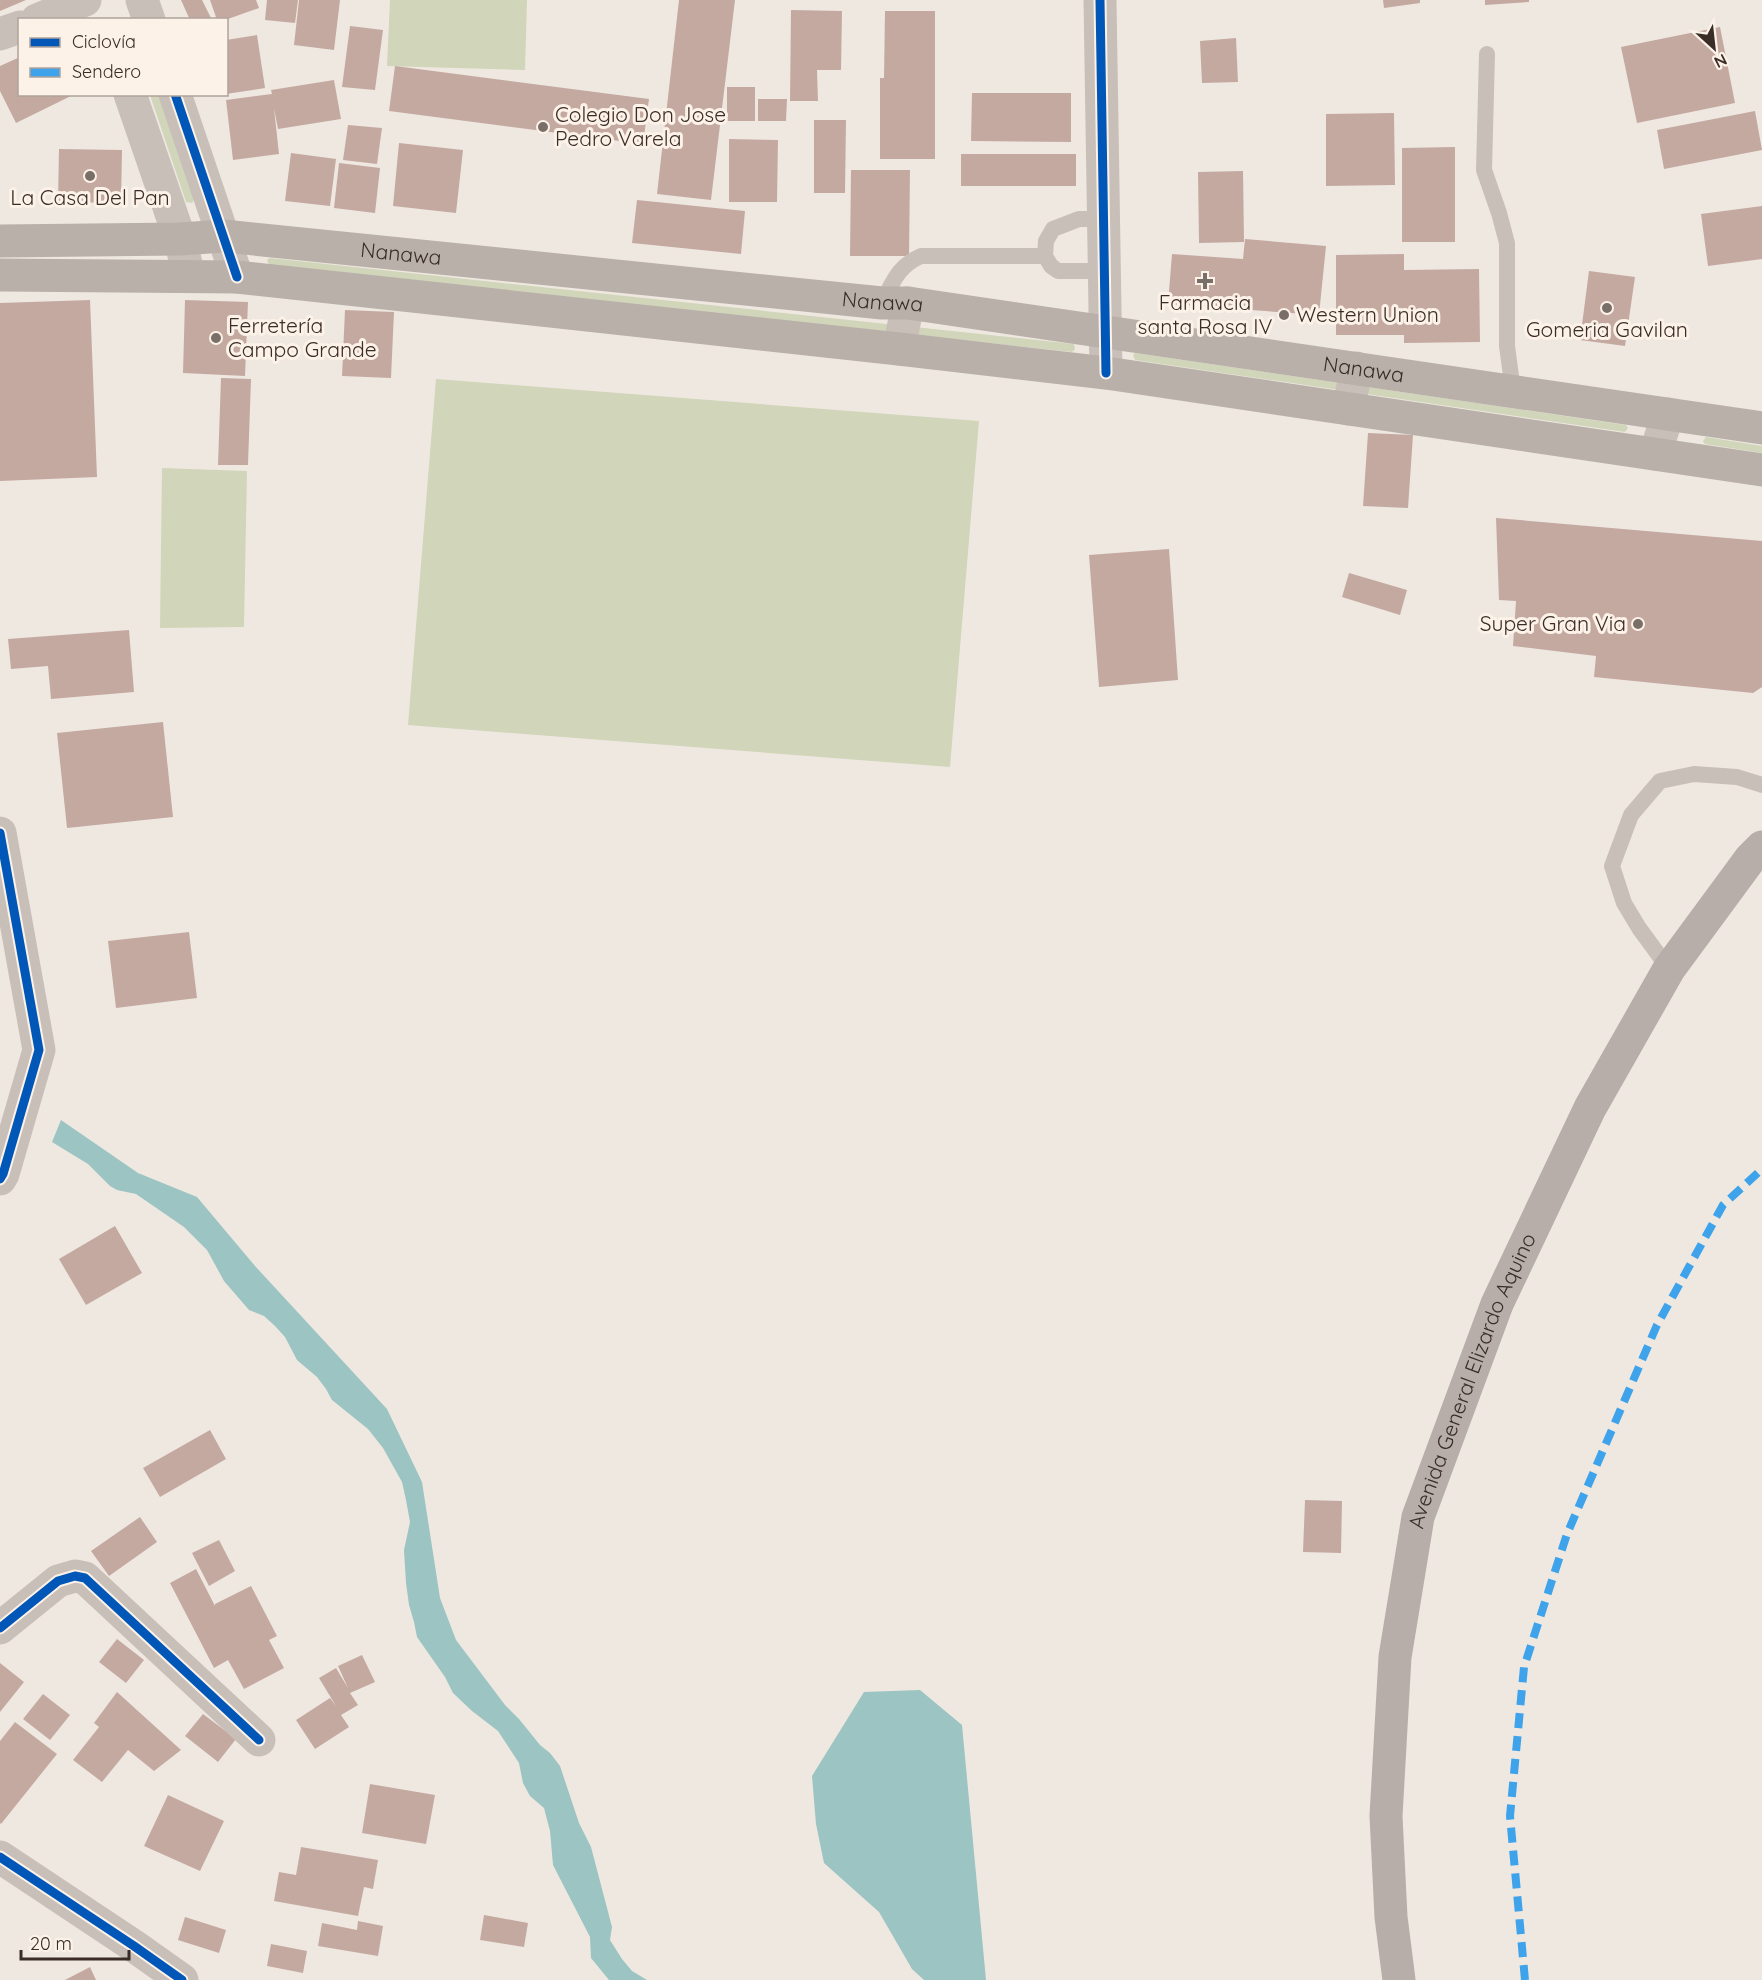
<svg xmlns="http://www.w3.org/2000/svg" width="1762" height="1980" viewBox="0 0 1762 1980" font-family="Quicksand,sans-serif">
<rect width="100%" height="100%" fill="#efe8e1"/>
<path fill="#d1d5b9" d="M390 0H527L525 70 387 66Z
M150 95H159L194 200 192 203 186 202Z
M270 258 1074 344 1075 349 1072 352 269 265 267 260Z
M1135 353 1626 425 1628 428 1625 432 1135 360 1133 355Z
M436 379 979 421 950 767 408 725Z
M1706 437 1762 446V453L1705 444 1703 441Z
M162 468 247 471 244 627 160 628Z"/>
<path fill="#9bc4c2" d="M61 1120 138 1173 197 1197 255 1266 387 1409 422 1482 440 1598 456 1640 505 1705 519 1719 540 1745 550 1753 560 1766 579 1823 591 1847 612 1927 610 1940 622 1959 632 1971 647 1980H609L591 1958 590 1937 553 1865 550 1831 544 1808 530 1796 523 1783 519 1763 498 1731 472 1711 453 1693 445 1677 417 1637 414 1622 409 1605 406 1583 404 1550 410 1522 406 1500 402 1482 383 1448 368 1429 332 1400 326 1389 317 1377 297 1360 285 1337 275 1326 264 1316 249 1310 224 1281 207 1250 184 1227 136 1194 117 1190 110 1186 88 1164 52 1142Z
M920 1690 962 1725 986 1980H924L912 1969 879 1912 824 1863 816 1824 812 1776 864 1692Z"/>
<path fill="#c4a9a1" d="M0 0H26L0 11Z
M181 0H202L212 20H190Z
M210 0H256L259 8 225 20H217Z
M267 0H298L295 23 265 20Z
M299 0H340L334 50 294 45Z
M679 0H735L711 200 657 194Z
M1383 0H1420V3L1384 8Z
M1485 0H1529V2L1485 5Z
M791 10 842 11 841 70H817L818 101H790Z
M885 11H935V159H880V78H884Z
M350 26 383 30 375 90 342 87Z
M1720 27 1735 103 1637 123 1621 47Z
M257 35 265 88 226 94V40Z
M1236 38 1238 82 1202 83 1200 41Z
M20 57V94H75L16 123 0 91V66Z
M395 66 649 99 643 144 389 111Z
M334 80 341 119 278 129 274 108 279 154 233 160 226 100 272 94 271 90Z
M727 87H755V121H727Z
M972 93H1071V142L971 141Z
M758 99H787L786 121H758Z
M1755 111 1762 150 1664 169 1657 130Z
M1394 113 1395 185 1326 186V114Z
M814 120H846L845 193H814Z
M348 125 382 128 377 164 343 160Z
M729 139 778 140 777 202H729Z
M399 143 463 150 456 213 393 206Z
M1455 147V242H1402V148Z
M59 149 122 150 121 203 58 202Z
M291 153 336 159 330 206 285 201Z
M961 154H1076V186H961Z
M339 163 380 168 375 213 334 208Z
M851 170H910L909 256H850Z
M1243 171 1244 242 1199 243 1198 172Z
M637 200 745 211 741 254 632 243Z
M1762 206V259L1708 266 1701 214Z
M1245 239 1326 246 1319 315 1168 304 1172 254 1243 259Z
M1404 254V270L1479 269 1480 342 1404 343V335H1336V255Z
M1589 271 1635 277 1625 346 1580 340Z
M90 300 97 477 0 481V303Z
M185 300 248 302 245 376 183 373Z
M345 310 394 312 391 378 342 376Z
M221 378 251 379 248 465H218Z
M1368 433 1413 435 1408 508 1363 506Z
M1496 518 1762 541V687L1753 693 1594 677 1596 656 1513 646 1516 601 1499 600Z
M1169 549 1178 680 1099 687 1089 555Z
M1349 573 1407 590 1400 615 1342 597Z
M129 630 134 692 51 699 48 666 11 669 8 639Z
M163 722 173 817 67 828 57 733Z
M189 932 197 998 116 1008 108 941Z
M115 1226 142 1273 86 1305 59 1259Z
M210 1430 226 1459 160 1497 143 1468Z
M1305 1500 1342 1501 1341 1553 1303 1552Z
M140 1517 157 1542 109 1576 91 1551Z
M219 1540 235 1571 209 1586 192 1553Z
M196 1569 215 1606V1604L251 1586 277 1636 269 1640 284 1668 244 1689 228 1660 214 1668 170 1583Z
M117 1639 144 1660 126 1683 99 1662Z
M362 1655 375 1682 350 1693 358 1705 341 1715 349 1727 315 1749 296 1720 330 1698 336 1706 319 1678 336 1668 348 1688 338 1666Z
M0 1663 24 1682 0 1712Z
M117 1692 181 1750 154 1771 128 1750 102 1782 73 1760 99 1727 94 1723Z
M43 1694 70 1715 50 1740 23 1719Z
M203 1714 236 1739 218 1762 185 1736Z
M15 1722 57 1754 1 1824 0 1823V1741Z
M370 1784 435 1795 426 1844 362 1833Z
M168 1795 224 1821 200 1871 144 1846Z
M301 1847 378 1860 373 1889 364 1887 358 1916 274 1901 279 1872 296 1875Z
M484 1915 528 1923 524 1947 480 1940Z
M185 1917 226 1930 219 1953 178 1940Z
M358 1921 383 1926 378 1956 318 1946 322 1923 357 1930Z
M271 1944 307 1951 303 1973 267 1966Z
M90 1967 96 1980H65Z"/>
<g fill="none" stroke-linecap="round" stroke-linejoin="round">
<path stroke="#c8bfb9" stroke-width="16" d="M1487 54 1484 170 1499 213 1507 243V346L1513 391
M1103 219H1079L1053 229 1046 241 1045 256 1051 266 1058 271H1104
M882 303C893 282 898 266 921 256H1045
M1669 969 1639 928 1624 903 1612 866 1631 815 1660 781 1694 774 1737 777 1762 785"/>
<path stroke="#c8bfb9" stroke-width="33" d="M142 0 149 20
M1100 0 1106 373
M37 20 85 0
M0 34 20 27
M130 94 180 239 189 276
M175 94 237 277
M0 833 39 1050 3 1174 0 1179
M0 1628 58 1581 75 1576 85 1578 259 1740
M0 1857 134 1946 182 1980"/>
<path stroke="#c8bfb9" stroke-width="33" d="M899 349 908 303
M1348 409 1357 368
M1655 454 1668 414"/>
<g stroke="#b9b0aa" stroke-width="33">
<path id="s1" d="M0 241 180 239 224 236 882 303H908L1762 428"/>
<path d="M0 275 237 277 899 349 1106 373 1762 470"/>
</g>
<path stroke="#b7aea9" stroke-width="33" id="s2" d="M1399 1980 1391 1917 1386 1816 1395 1657 1418 1517 1497 1304 1590 1108 1669 969 1750 859 1762 847"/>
<path stroke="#3fa3eb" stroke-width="8" stroke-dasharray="15 8" stroke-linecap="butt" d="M1525 1980 1510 1816 1524 1667 1567 1534 1657 1325 1723 1205 1762 1169"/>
<g stroke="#fcf2e8" stroke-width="13">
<path id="cycleway" d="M1100 0 1106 373
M175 94 237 277
M0 833 39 1050 3 1174 0 1179
M0 1628 58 1581 75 1576 85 1578 259 1740
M0 1857 134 1946 182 1980"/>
</g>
<use href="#cycleway" stroke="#0057b8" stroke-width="9"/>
</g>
<g fill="#796e68" stroke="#fcf2e8" stroke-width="2">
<circle cx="543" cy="127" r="6"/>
<circle cx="90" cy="176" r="6"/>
<path d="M1202 272h6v6h6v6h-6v6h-6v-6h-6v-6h6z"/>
<circle cx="1607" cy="308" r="6"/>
<circle cx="1284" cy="315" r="6"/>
<circle cx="216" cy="338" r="6"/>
<circle cx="1638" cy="624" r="6"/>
</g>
<g text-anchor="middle" stroke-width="6" stroke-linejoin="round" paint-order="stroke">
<g font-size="21" fill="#3a2c27" stroke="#fcf2e8" text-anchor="start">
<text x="555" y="122">Colegio Don Jose<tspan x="555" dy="24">Pedro Varela</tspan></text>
<text x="90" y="205" text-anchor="middle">La Casa Del Pan</text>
<text x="1205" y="310" text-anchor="middle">Farmacia<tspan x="1205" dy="24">santa Rosa IV</tspan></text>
<text x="1296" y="322">Western Union</text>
<text x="228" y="333">Ferretería<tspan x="228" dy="24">Campo Grande</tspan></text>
<text x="1607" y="337" text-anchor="middle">Gomeria Gavilan</text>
<text x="1626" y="631" text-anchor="end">Super Gran Via</text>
</g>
<g font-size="21" fill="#3a2c27" stroke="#fcf2e8">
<text dy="7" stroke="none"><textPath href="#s1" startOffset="402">Nanawa</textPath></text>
<text dy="7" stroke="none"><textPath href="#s1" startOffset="886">Nanawa</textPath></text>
<text dy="7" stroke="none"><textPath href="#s1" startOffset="1372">Nanawa</textPath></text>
<text dy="7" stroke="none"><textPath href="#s2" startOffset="612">Avenida General Elizardo Aquino</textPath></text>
</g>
</g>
<rect x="18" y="18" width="210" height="78" fill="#fcf2e8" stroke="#aea39b" stroke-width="1.5"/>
<rect x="30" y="38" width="30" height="9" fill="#0057b8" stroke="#aea39b" stroke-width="1.5"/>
<text x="72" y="48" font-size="18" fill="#3a2c27">Ciclovía</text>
<rect x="30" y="68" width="30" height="9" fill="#3fa3eb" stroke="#aea39b" stroke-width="1.5"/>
<text x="72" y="78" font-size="18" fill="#3a2c27">Sendero</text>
<g transform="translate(1714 48) rotate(153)" stroke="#fcf2e8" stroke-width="4.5" paint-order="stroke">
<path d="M0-4.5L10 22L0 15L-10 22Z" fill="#3a2c27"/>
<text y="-9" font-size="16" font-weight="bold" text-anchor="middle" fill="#3a2c27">N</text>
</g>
<path d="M21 1950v9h108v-9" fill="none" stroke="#3a2c27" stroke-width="3"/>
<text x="30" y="1950" font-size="18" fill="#3a2c27" stroke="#fcf2e8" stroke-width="4.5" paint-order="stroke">20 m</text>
</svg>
